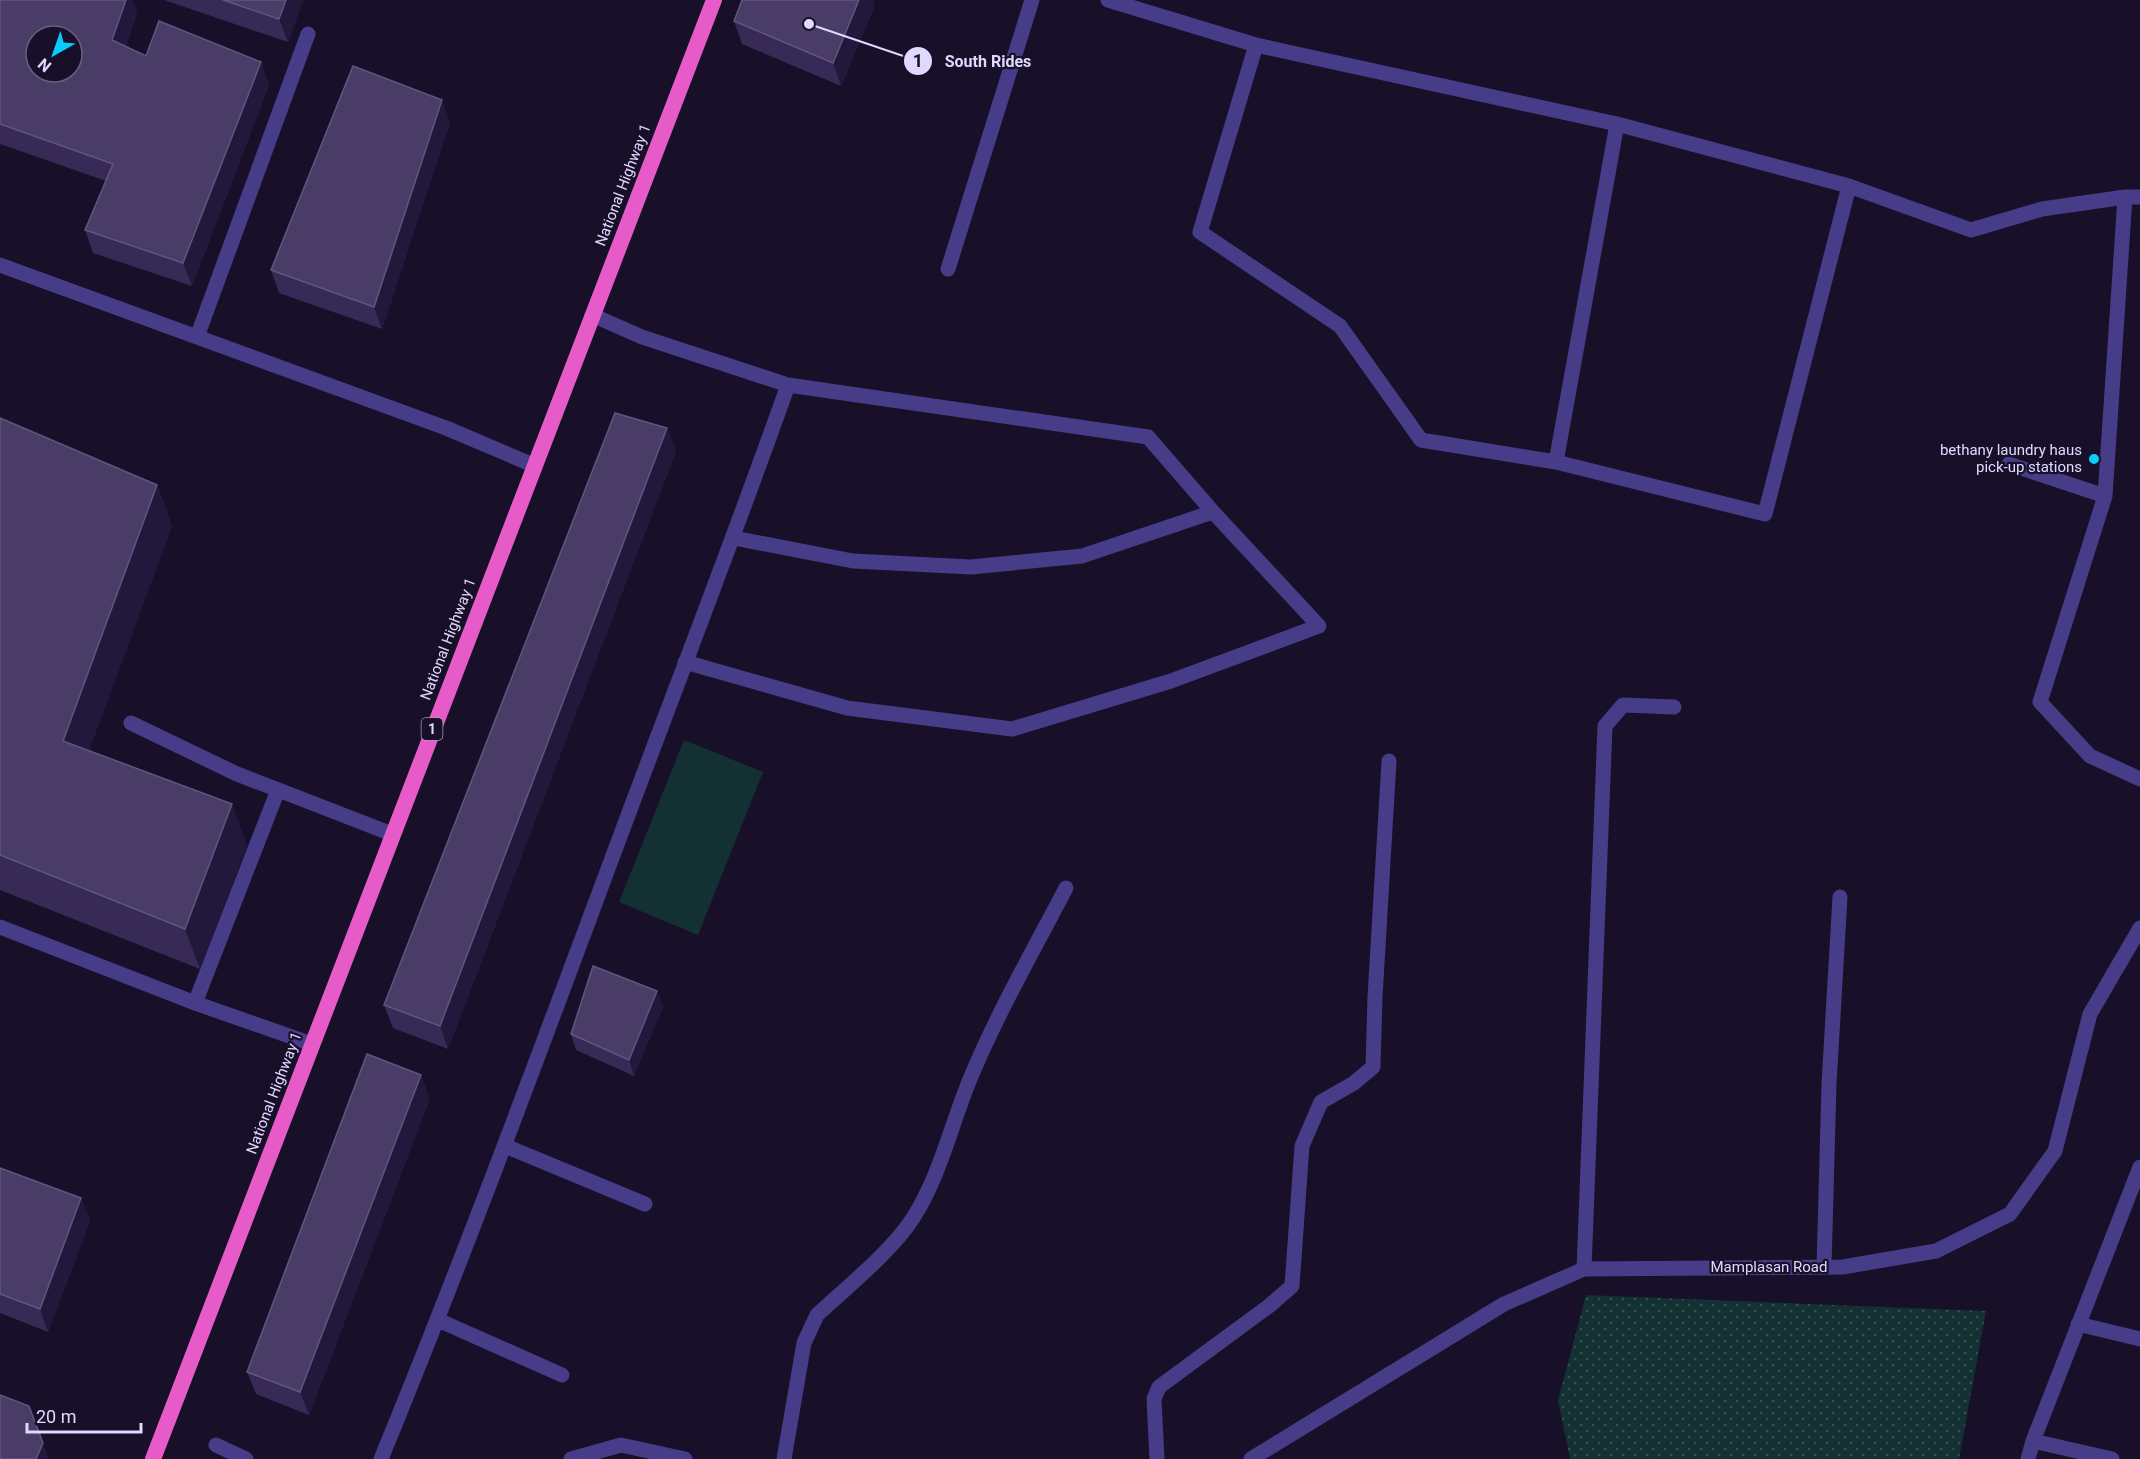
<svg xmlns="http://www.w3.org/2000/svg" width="2140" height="1459" viewBox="0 0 2140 1459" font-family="Roboto,sans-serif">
<defs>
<pattern id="grass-dots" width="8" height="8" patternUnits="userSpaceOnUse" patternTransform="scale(1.5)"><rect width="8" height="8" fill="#133132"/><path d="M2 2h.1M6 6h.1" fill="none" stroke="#354e51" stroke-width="1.8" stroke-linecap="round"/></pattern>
</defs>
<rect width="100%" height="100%" fill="#171028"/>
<path fill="url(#grass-dots)" d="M1586 1295 1986 1311 1959 1459H1570L1558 1400Z"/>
<path fill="#133132" d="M684 740 763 772 698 935 619 902Z"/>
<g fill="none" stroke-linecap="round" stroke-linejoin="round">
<path stroke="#463c87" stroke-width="15" d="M0 265 446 428 533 465
M197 337 308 34
M131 723 237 774 392 834
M0 927 195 1003 312 1044
M195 1003 278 790
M1157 1459 1154 1399 1159 1387 1269 1306 1292 1286 1302 1146 1321 1102 1354 1083 1373 1067 1375 997 1389 761"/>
<path stroke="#463c87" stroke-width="15" d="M1108 0 1256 45 1617 124 1849 186 1971 230 2042 209 2125 197H2140
M1256 45 1200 232 1340 326 1421 440 1556 462 1765 514 1849 186
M2125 197 2105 496 2040 702 2090 756 2140 779
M948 269 1032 0
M592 315 642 337 788 385 1148 437 1213 512 1319 626 1171 681 1012 729 847 708 685 662
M1556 462 1617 124
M2009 464 2105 496
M734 538 853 561 971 567 1082 556 1213 512
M505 1146 645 1204
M1824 1267 1829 1084 1840 897
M1584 1269 1605 726 1623 705 1674 707
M438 1320 562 1375
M2078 1324 2140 1339
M2033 1441 2112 1459
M216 1445 246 1459
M381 1459C466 1252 543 1043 621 834 677 684 735 535 788 385
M784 1459 804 1343 817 1315C847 1287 892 1251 913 1218 940 1176 951 1125 970 1079 997 1014 1033 951 1066 888
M2028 1459 2033 1441 2140 1167"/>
<path stroke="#463c87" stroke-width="15" d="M571 1459 621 1445 685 1459
M1251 1459 1504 1304 1584 1269 1843 1267 1936 1251 2010 1214 2055 1151 2090 1014 2140 928"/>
<path stroke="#e75bc9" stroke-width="16" d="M153 1459 714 0"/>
</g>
<path fill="#372a56" d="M0 0 137 12 126 47 146 56 261 62 269 85 192 286 93 253 85 230 106 181 0 144Z
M164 0H303L288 42Z
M875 5 841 86 742 44 734 21Z
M450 122 382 329 279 293 271 270Z
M0 418 157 485 172 526 89 750 247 845 200 969 0 890Z
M667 428 676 451 448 1049 393 1028 384 1005Z
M663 1007 634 1076 576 1050 571 1034Z
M430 1098 309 1415 256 1394 247 1372Z
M0 1168 81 1198 90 1221 48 1332 0 1313Z"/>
<path fill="#22183c" d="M126 0H133L137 12 121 63 112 40Z
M286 0H303L288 42 279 19Z
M859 0H873L875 5 841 86 833 63Z
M261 62 269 85 192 286 183 263Z
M442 100 450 122 382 329 374 307Z
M667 428 676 451 448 1049 440 1026Z
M157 485 172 526 78 781 63 741Z
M232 804 247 845 200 969 185 929Z
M657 991 663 1007 634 1076 629 1060Z
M421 1075 430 1098 309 1415 300 1392Z
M81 1198 90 1221 48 1332 40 1309Z
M29 1406 49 1459H36Z"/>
<path fill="#493d68" stroke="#615580" stroke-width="1.5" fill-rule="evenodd" d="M0 0H126L112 40 146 56 159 21 261 62 183 263 85 230 113 164 0 124ZM36 36H72V72H36Z
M223 0H286L279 19Z
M742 0H859L833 63 734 21Z
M353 66 442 100 374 307 271 270Z
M615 413 667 428 440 1026 384 1005Z
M0 418 157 485 63 741 232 804 185 929 0 855Z
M593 966 657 991 629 1060 571 1034Z
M367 1054 421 1075 300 1392 247 1372Z
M0 1168 81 1198 40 1309 0 1294Z
M0 1395 29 1406 43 1443 36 1459H0Z"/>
<circle fill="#07ccfc" stroke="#171028" stroke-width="2" cx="2094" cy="459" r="6"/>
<g text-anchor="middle" stroke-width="4.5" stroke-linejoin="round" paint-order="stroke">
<rect fill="#171028" stroke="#a49cbe" stroke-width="1.5" x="421.5" y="718" width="21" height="22" rx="4.5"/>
<g font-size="14" font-weight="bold" fill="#e0d8ff">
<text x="432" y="734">1</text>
</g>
<g font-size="15" fill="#e0d8ff" stroke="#171028">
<text transform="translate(623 185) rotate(-69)" y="5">National Highway 1</text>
<text transform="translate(448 639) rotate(-69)" y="5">National Highway 1</text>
<text transform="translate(274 1093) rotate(-69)" y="5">National Highway 1</text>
<text x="1769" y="1272">Mamplasan Road</text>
</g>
<g font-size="15" fill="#e0d8ff" stroke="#171028" text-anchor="end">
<text x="2082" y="455">bethany laundry haus<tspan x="2082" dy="17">pick-up stations</tspan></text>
</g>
</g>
<path fill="none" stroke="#e0d8ff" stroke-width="2" d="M809 24L918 61"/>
<g fill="#e0d8ff" stroke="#171028" stroke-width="2">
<circle cx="809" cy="24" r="6"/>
<circle cx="918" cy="61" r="15"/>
</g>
<g font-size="18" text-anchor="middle" font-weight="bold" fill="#111">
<text x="918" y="67">1</text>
</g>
<g font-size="16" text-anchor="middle" font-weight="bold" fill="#e0d8ff" stroke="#171028" stroke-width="4.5" stroke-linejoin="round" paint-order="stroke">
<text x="988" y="67">South Rides</text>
</g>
<g transform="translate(54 54) rotate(220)"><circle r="28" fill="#171028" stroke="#67607e" stroke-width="1.5"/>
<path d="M0-4.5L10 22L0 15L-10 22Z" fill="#07ccfc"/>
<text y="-9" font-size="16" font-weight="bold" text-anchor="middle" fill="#e0d8ff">N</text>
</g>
<path d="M27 1423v9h114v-9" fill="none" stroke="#e0d8ff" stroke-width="3"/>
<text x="36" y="1423" font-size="18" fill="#e0d8ff" stroke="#171028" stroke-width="4.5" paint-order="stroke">20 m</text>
</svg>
